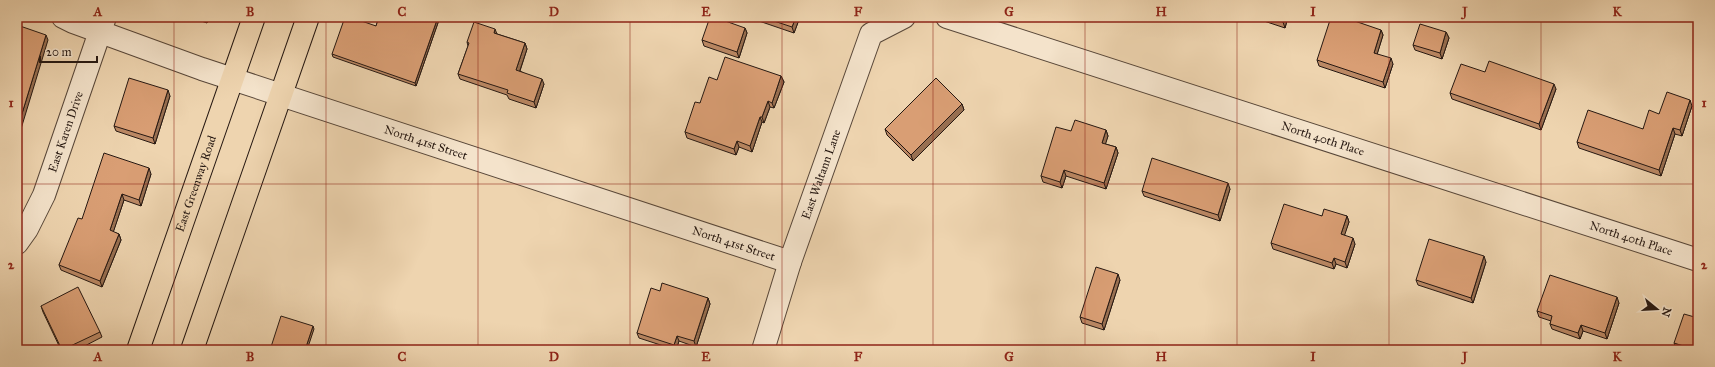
<svg xmlns="http://www.w3.org/2000/svg" width="1715" height="367" viewBox="0 0 1715 367" font-family="'IM FELL Great Primer',serif">
<rect width="100%" height="100%" fill="#eed4af"/>
<filter id="stains"><feTurbulence type="fractalNoise" baseFrequency=".005" numOctaves="4"/><feColorMatrix values="0 0 0 0 .2 0 0 0 0 .09 0 0 0 0 .02 0 0 0 .5 -.17"/></filter>
<radialGradient id="worn" r=".72"><stop offset=".6" stop-color="#630" stop-opacity="0"/><stop offset="1" stop-color="#630" stop-opacity=".3"/></radialGradient>
<g fill="none" stroke-linecap="round" stroke-linejoin="round">
<g stroke="#584739" stroke-width="24">
<g id="minor">
<path id="s1" d="M63 17 73 22 202 69 790 262"/>
<path id="s2" d="M947 17 1698 260"/>
<path id="s3" d="M17 243 27 229 44 195 105 17"/>
<path id="s4" d="M763 350 790 262 871 34 904 17"/>
</g>
</g>
<g stroke="#261812" stroke-width="24">
<g id="major">
<path id="s5" d="M138 350 254 17"/>
<path d="M192 350 308 17"/>
</g>
</g>
<use href="#minor" stroke="#f4e3cb" stroke-width="22"/>
<use href="#major" stroke="#eed4af" stroke-width="22"/>
</g>
<path fill="#bb8864" stroke="#261812" d="M190 17H209L207 23Z
M379 17H440L416 86 333 57 332 54 376 26Z
M753 17H800L794 33 753 19Z
M1159 17H1169L1168 20Z
M1252 17H1288L1285 28Z
M745 28 747 33 739 58 704 46 702 40Z
M1381 30 1383 35 1377 54 1393 64 1385 88 1319 66 1317 60Z
M1446 32 1449 38 1442 59 1415 50 1413 45Z
M497 34 525 43 527 49 520 71 544 84 536 108 509 99 507 95 460 79 458 74 468 46 467 42Z
M1485 72 1556 89 1541 130 1452 99 1450 93Z
M781 76 784 82 774 108 770 107 764 123 762 122 752 152 739 147 736 155 687 138 685 132 700 103 717 80Z
M170 96 155 144 116 131 114 126Z
M962 104 964 110 913 161 887 135 885 129Z
M1692 106 1682 136 1675 134 1661 176 1579 148 1577 142 1643 129 1659 114Z
M1106 130 1108 136 1105 144 1116 147 1118 153 1106 189 1066 176 1062 188 1043 182 1041 176 1071 131Z
M151 174 141 206 124 200 113 232 119 234 121 240 102 287 61 270 59 265 82 219Z
M1230 189 1220 221 1144 196 1142 191Z
M1322 216H1347L1349 222 1344 235 1355 244 1347 268 1336 264 1334 269 1273 249 1271 243Z
M1486 262 1473 303 1418 285 1416 280Z
M1120 280 1104 330 1082 323 1080 317Z
M660 291 708 298 710 304 696 347 679 341 676 350 639 338 637 333Z
M1619 303 1607 339 1583 331 1580 339 1552 329 1550 324 1551 321 1539 317 1537 311Z
M41 306 100 332 102 337 77 350H61L43 312Z
M1674 343 1698 350H1681L1676 348Z"/>
<path fill="#986f51" stroke="#261812" d="M205 17H209L207 23Z
M438 17H440L416 86 415 83Z
M796 17H800L794 33 792 27Z
M1285 17H1288L1285 28 1283 22Z
M745 28 747 33 739 58 737 52Z
M495 29 497 34 494 33Z
M1381 30 1383 35 1376 58 1374 53Z
M1446 32 1449 38 1442 59 1440 53Z
M46 35 48 40 17 142V130Z
M525 43 527 49 518 76 516 70Z
M1391 58 1393 64 1385 88 1383 82Z
M781 76 784 82 774 108 772 103Z
M542 79 544 84 536 108 534 102Z
M1554 84 1556 89 1541 130 1539 124Z
M168 90 170 96 155 144 153 138Z
M1690 100 1692 106 1682 136 1680 130Z
M768 101 770 107 764 123 762 117Z
M962 104 964 110 913 161 911 155Z
M760 117 762 122 752 152 750 146Z
M1673 128 1675 134 1661 176 1659 170Z
M1106 130 1108 136 1104 149 1102 143Z
M737 141 739 147 736 155 734 149Z
M1116 147 1118 153 1106 189 1104 183Z
M149 168 151 174 141 206 139 200Z
M1064 170 1066 176 1062 188 1060 182Z
M1228 183 1230 189 1220 221 1218 215Z
M122 194 124 200 112 236 110 230Z
M1347 216 1349 222 1343 240 1341 234Z
M119 234 121 240 102 287 100 281Z
M1353 238 1355 244 1347 268 1345 262Z
M1484 256 1486 262 1473 303 1471 298Z
M1334 258 1336 264 1334 269 1332 263Z
M1118 274 1120 280 1104 330 1102 324Z
M1617 297 1619 303 1607 339 1605 333Z
M708 298 710 304 696 347 694 341Z
M1581 325 1583 331 1580 339 1578 333Z
M313 326 314 329 307 350 306 347Z
M677 336 679 341 676 350 674 345Z"/>
<path fill="#d99e74" stroke="#261812" d="M345 17H350L376 26 379 17H438L415 83 332 54Z
M710 17H714L745 28 737 52 702 40Z
M762 17H796L792 27Z
M1268 17H1285L1283 22Z
M1331 17H1343L1381 30 1374 53 1391 58 1383 82 1317 60Z
M474 22 495 29 494 33 525 43 516 70 542 79 534 102 507 93 508 90 458 74 469 43 467 42Z
M1420 24 1446 32 1440 53 1413 45Z
M20 26 46 35 17 130V35Z
M725 57 781 76 772 103 768 101 762 117H760L750 146 737 141 734 149 685 132 695 102 700 103 709 77 717 80Z
M1489 61 1554 84 1539 124 1450 93 1461 64 1485 72Z
M129 78 168 90 153 138 114 126Z
M936 78 962 104 911 155 885 129Z
M1667 92 1690 100 1680 130 1673 128 1659 170 1577 142 1588 110 1643 129 1649 110 1659 114Z
M1075 120 1106 130 1102 143 1116 147 1104 183 1064 170 1060 182 1041 176 1056 127 1071 131Z
M104 153 149 168 139 200 122 194 110 230 119 234 100 281 59 265 78 218 82 219Z
M1152 158 1228 183 1218 215 1142 191Z
M1284 204 1322 216 1324 209 1347 216 1341 234 1353 238 1345 262 1334 258 1332 263 1271 243Z
M1429 239 1484 256 1471 298 1416 280Z
M1096 267 1118 274 1102 324 1080 317Z
M1550 275 1617 297 1605 333 1581 325 1578 333 1550 324 1552 316 1537 311Z
M662 283 708 298 694 341 677 336 674 345 637 333 651 288 660 291Z
M78 287 100 332 62 350 41 306Z
M1684 314 1698 318V350H1692L1693 349 1674 343Z
M281 316 313 326 306 347 312 349V350H270Z
M935 347 945 350H934Z"/>
<path fill="none" stroke="#8f2418" stroke-width="1" stroke-opacity="0.55" d="M174 17V350M326 17V350M478 17V350M630 17V350M782 17V350M933 17V350M1085 17V350M1237 17V350M1389 17V350M1541 17V350M17 184H1698"/>
<g text-anchor="middle" stroke-width="3.5" stroke-linejoin="round" paint-order="stroke">
<g font-size="12" fill="#261812" stroke="#f4e3cb">
<text dy="4" stroke="none"><textPath href="#s3" startOffset="122">East Karen Drive</textPath></text>
<text dy="4" stroke="none"><textPath href="#s2" startOffset="395">North 40th Place</textPath></text>
<text dy="4" stroke="none"><textPath href="#s1" startOffset="384">North 41st Street</textPath></text>
<text dy="4" stroke="none"><textPath href="#s4" startOffset="185">East Waltann Lane</textPath></text>
<text dy="4" stroke="none"><textPath href="#s5" startOffset="176">East Greenway Road</textPath></text>
<text dy="4" stroke="none"><textPath href="#s2" startOffset="719">North 40th Place</textPath></text>
<text dy="4" stroke="none"><textPath href="#s1" startOffset="708">North 41st Street</textPath></text>
</g>
</g>
<rect width="1715" height="367" fill="none" stroke="#eed4af" stroke-width="44"/>
<g transform="translate(1657 309) rotate(108)" stroke="#f4e3cb" stroke-width="3" paint-order="stroke">
<path d="M0-3L7 15L0 10L-7 15Z" fill="#261812"/>
<text y="-6" font-size="11" font-weight="bold" text-anchor="middle" fill="#261812">N</text>
</g>
<path d="M40 56v6h57v-6" fill="none" stroke="#261812" stroke-width="2"/>
<text x="46" y="56" font-size="12" fill="#261812" stroke="#f4e3cb" stroke-width="3" paint-order="stroke">20 m</text>
<rect x="22" y="22" width="1671" height="323" fill="none" stroke="#8f2418" stroke-width="1.5"/>
<g font-size="13" text-anchor="middle" font-weight="bold" fill="#8f2418">
<text x="98" y="16">A</text>
<text x="250" y="16">B</text>
<text x="402" y="16">C</text>
<text x="554" y="16">D</text>
<text x="706" y="16">E</text>
<text x="858" y="16">F</text>
<text x="1009" y="16">G</text>
<text x="1161" y="16">H</text>
<text x="1313" y="16">I</text>
<text x="1465" y="16">J</text>
<text x="1617" y="16">K</text>
<text x="11" y="107">1</text>
<text x="1704" y="107">1</text>
<text x="11" y="269">2</text>
<text x="1704" y="269">2</text>
<text x="98" y="361">A</text>
<text x="250" y="361">B</text>
<text x="402" y="361">C</text>
<text x="554" y="361">D</text>
<text x="706" y="361">E</text>
<text x="858" y="361">F</text>
<text x="1009" y="361">G</text>
<text x="1161" y="361">H</text>
<text x="1313" y="361">I</text>
<text x="1465" y="361">J</text>
<text x="1617" y="361">K</text>
</g>
<rect width="100%" height="100%" filter="url(#stains)"/>
<rect width="100%" height="100%" fill="url(#worn)"/>
</svg>
